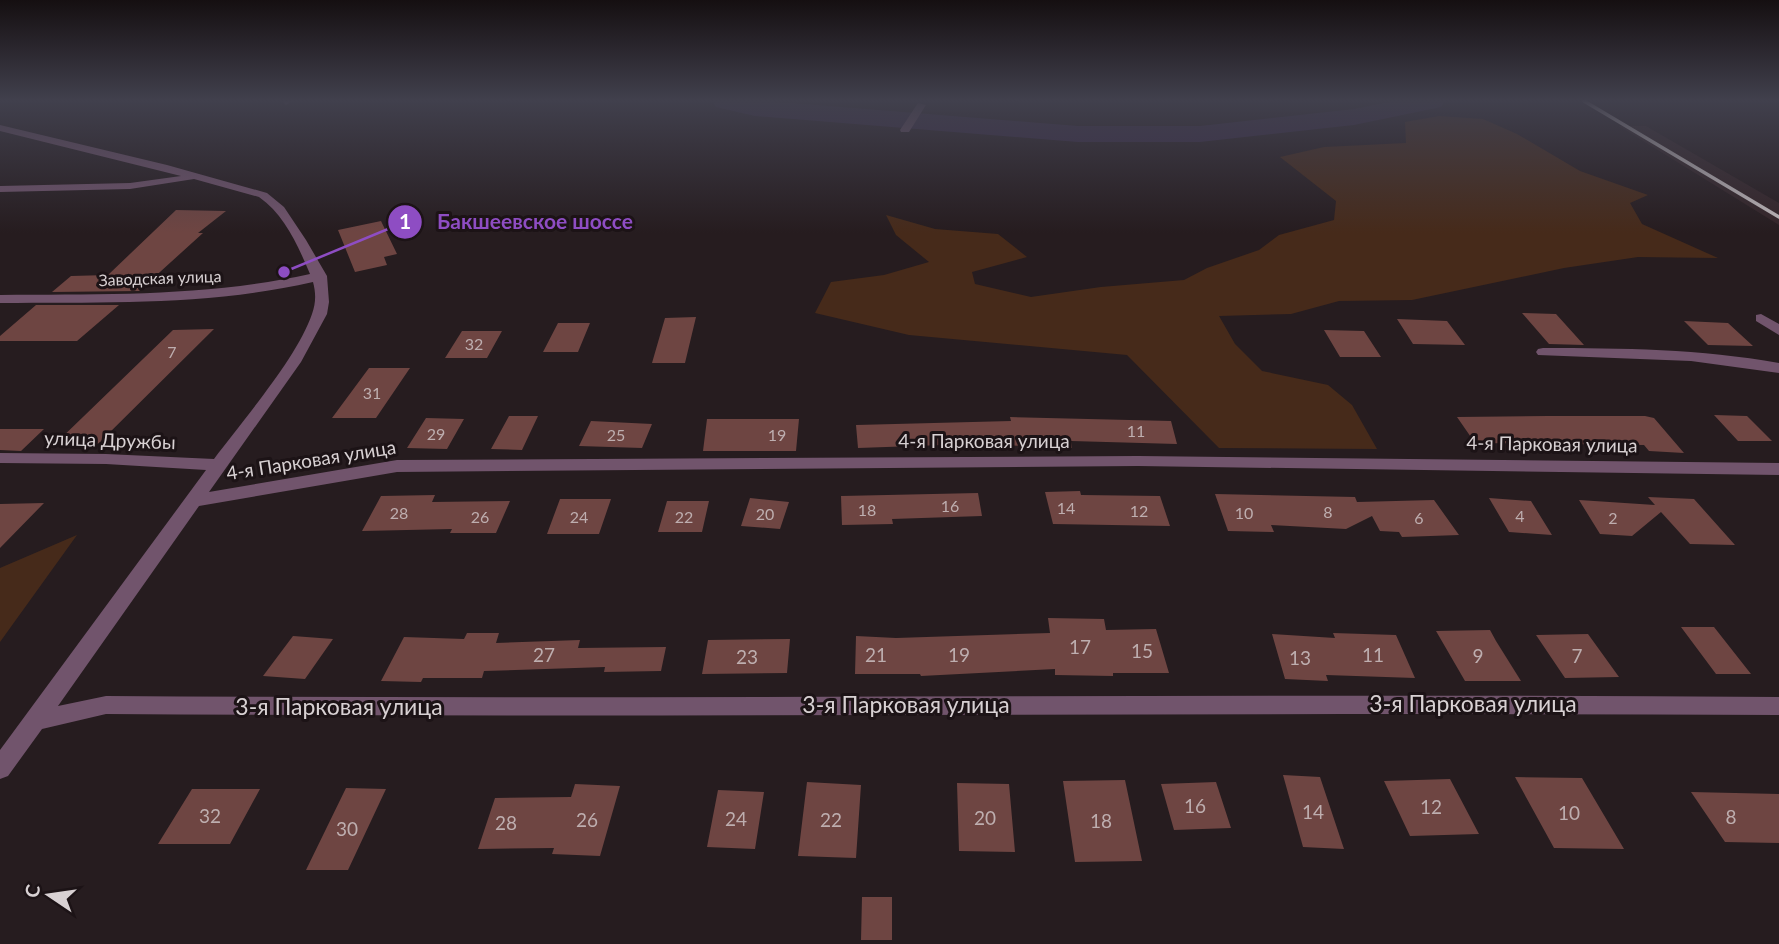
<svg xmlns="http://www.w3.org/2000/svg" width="1779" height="944" viewBox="0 0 1779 944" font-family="Lato,sans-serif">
<rect width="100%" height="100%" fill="#261c1f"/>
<path fill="#332428" d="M1619 126H1646L1779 203V225Z"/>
<path fill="#462a1a" d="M1439 116 1483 119 1517 134 1580 171 1648 195 1630 203 1642 224 1718 258 1638 257 1564 268 1412 300 1339 301 1291 314 1219 316 1235 344 1262 371 1328 385 1352 405 1377 449 1219 448 1127 355 909 335 815 313 831 282 884 275 929 262 896 235 886 215 935 229 998 234 1027 257 972 272 975 284 1031 297 1101 287 1184 280 1207 268 1259 250 1279 235 1334 220 1336 201 1280 157 1324 147 1406 143 1405 122Z
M77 535 0 642V568Z"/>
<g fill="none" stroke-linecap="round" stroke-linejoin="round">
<path fill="#392948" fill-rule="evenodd" d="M712 101H767L1078 126H1200L1354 109 1393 101H1445L1441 107 1354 125 1200 142H1078L755 116 716 107Z"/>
</g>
<path fill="#6e4542" d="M176 210 226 211 198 233H203L139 291 52 292 71 276 108 275Z
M381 221 397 254 384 257 387 265 355 272 338 230Z
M36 305H119L77 341H0V336Z
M1522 313 1556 314 1584 345 1549 344Z
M696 317 685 363H652L665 318Z
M1397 319 1447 321 1465 345 1413 344Z
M1684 321 1728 323 1753 346 1708 345Z
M558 323H590L578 352H543Z
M214 329 98 444 54 445 173 330Z
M1324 330 1364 331 1381 357H1340Z
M462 331H502L487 358H445Z
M369 368H410L376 418H332Z
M1714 415 1747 416 1772 441H1738Z
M509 416H538L522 450 491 449Z
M1548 416H1645L1654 418 1684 453 1649 451 1644 445 1475 443 1457 417Z
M1010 417 1171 421 1177 444 1071 441 1072 448 981 444V447H943V445L858 448 856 425 1011 421Z
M426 418 464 419 447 449 407 448Z
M707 419H799L796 451H703Z
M591 421 652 424 642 448 579 446Z
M0 429H44L21 451 0 450Z
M1080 491 1081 495 1160 496 1170 526 1053 524 1045 492Z
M978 493 982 516 892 519 893 524 842 525 841 496Z
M1215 494 1355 497 1357 502 1434 500 1459 535 1402 537 1399 532 1380 531 1372 516 1346 529 1271 525 1274 532 1228 531Z
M435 495 432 502 510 501 496 533H450L452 529 362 531 381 496Z
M1648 497 1694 499 1735 545 1690 544 1661 512 1632 536 1600 534 1579 500 1655 505Z
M750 498 789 502 780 529 741 526Z
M1489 498 1531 501 1552 535 1509 532Z
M560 499H611L599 534H547Z
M667 501H709L702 532H658Z
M44 503 0 548V504Z
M1048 618 1104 619 1106 630 1156 629 1169 673H1113V676L1055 675V669L921 676 920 674H855L856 636 896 638 1050 633Z
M1681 627H1714L1751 674H1716Z
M1490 630 1496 641 1521 681H1465L1436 631Z
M467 633H499L496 643 580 640 578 648 666 647 661 671 604 672 605 667 484 671 482 678H423L421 682 381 681 404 637 464 639Z
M1333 633 1396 635 1415 678 1326 675 1328 681 1285 679 1272 634 1335 638Z
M1588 634 1619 677 1565 678 1536 635Z
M293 636 333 639 305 679 263 676Z
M790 639 787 673 702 674 708 640Z
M1283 775 1320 777 1344 849 1303 847Z
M1515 777 1582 778 1624 849 1554 848Z
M1450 779 1479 834 1410 836 1384 781Z
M1125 780 1142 861 1075 862 1063 781Z
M807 782 861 785 856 858 798 856Z
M1216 782 1231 828 1174 830 1161 784Z
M957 783 1009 784 1015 852 959 851Z
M575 784 620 786 600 856 552 854 554 848 478 849 495 798 571 797Z
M346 788 386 789 348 870H306Z
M192 789H260L230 844H158Z
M718 790 764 792 755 849 707 847Z
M1691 792 1779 794V843L1725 842Z
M862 897H892V940H861Z"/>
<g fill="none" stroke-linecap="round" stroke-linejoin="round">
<path fill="#71546c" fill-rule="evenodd" d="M282 101H292L286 105Z
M918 103 926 105 909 132H901L900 130Z
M0 125 167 165 267 193 284 207 306 240 327 276 329 302 327 314 301 362 209 492 397 460 1138 456 1779 463V475L1138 466 397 472 199 506 58 706 106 696C664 700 1221 693 1779 697V715C1221 712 664 718 106 714L42 729 8 776 0 779V750L206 470 106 464 0 463V453L106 454 214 459C243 420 297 358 312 314 316 303 316 293 313 282 207 306 108 302 0 303V295C106 294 206 297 310 274 298 246 285 215 259 197L194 179 130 189 0 192V186L130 183 181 176 0 131Z
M1761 314 1779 324V335L1756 321V315Z
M1543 348C1622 348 1701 349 1779 363V373L1691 361 1538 355 1536 352 1538 349Z"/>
<path stroke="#c2bbbd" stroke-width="3.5" d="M1584 101 1779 217"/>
</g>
<linearGradient id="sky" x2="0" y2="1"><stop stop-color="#150f11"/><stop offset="0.43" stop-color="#41404d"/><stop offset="1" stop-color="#41404d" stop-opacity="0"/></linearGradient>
<rect width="1779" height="233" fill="url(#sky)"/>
<g text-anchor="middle" stroke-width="6" stroke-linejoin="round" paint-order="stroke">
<g font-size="16" fill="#d8d1d3" stroke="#1c1316">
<text transform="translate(160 278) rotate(-2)" y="6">Заводская улица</text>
</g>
<g font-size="16" fill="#beaeaf">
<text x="474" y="350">32</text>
<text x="172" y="358">7</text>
<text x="372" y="399">31</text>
<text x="1136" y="437">11</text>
<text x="436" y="440">29</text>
<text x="616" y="441">25</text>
<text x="777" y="441">19</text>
<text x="950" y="512">16</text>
<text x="1066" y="514">14</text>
<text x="867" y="516">18</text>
<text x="1139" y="517">12</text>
<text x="1328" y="518">8</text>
<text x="399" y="519">28</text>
<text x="1244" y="519">10</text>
<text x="765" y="520">20</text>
<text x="1520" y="522">4</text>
<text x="480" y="523">26</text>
<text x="579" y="523">24</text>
<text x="684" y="523">22</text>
<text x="1419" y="524">6</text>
<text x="1613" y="524">2</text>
</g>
<g font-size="19" fill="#d8d1d3" stroke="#1c1316">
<text transform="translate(110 440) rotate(2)" y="7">улица Дружбы</text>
<text x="984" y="448">4-я Парковая улица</text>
<text transform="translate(1552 444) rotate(1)" y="7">4-я Парковая улица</text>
<text transform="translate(311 460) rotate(-9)" y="7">4-я Парковая улица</text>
</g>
<g font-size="19" fill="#beaeaf">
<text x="1080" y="654">17</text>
<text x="1142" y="658">15</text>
<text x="544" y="662">27</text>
<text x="876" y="662">21</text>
<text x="959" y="662">19</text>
<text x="1373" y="662">11</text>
<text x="1478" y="663">9</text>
<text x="1577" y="663">7</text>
<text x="747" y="664">23</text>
<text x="1300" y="665">13</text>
<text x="1195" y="813">16</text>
<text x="1431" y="814">12</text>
<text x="1313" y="819">14</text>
<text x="1569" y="820">10</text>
<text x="210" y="823">32</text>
<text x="1731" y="824">8</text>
<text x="985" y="825">20</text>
<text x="736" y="826">24</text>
<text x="587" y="827">26</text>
<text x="831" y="827">22</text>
<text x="1101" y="828">18</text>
<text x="506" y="830">28</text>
<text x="347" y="836">30</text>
</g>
<g font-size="23" fill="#d8d1d3" stroke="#1c1316">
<text x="1473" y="712">3-я Парковая улица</text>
<text x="906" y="713">3-я Парковая улица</text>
<text x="339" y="715">3-я Парковая улица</text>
</g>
</g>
<path fill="none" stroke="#8e4dc3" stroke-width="2.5" d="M284 272L405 222"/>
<g fill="#8e4dc3" stroke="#1c1316" stroke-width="2.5">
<circle cx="284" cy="272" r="7"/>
<circle cx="405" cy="222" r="18"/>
</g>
<g font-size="21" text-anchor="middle" font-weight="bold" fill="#fff">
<text x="405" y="229">1</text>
</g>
<g font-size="21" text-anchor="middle" font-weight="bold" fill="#8e4dc3" stroke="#1c1316" stroke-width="6" stroke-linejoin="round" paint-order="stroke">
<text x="535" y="229">Бакшеевское шоссе</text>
</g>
<g transform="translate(49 895) rotate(283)" stroke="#1c1316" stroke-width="5" paint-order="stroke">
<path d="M0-5L12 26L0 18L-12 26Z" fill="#d8d1d3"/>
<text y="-10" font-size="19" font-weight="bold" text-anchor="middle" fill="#d8d1d3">С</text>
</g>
</svg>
